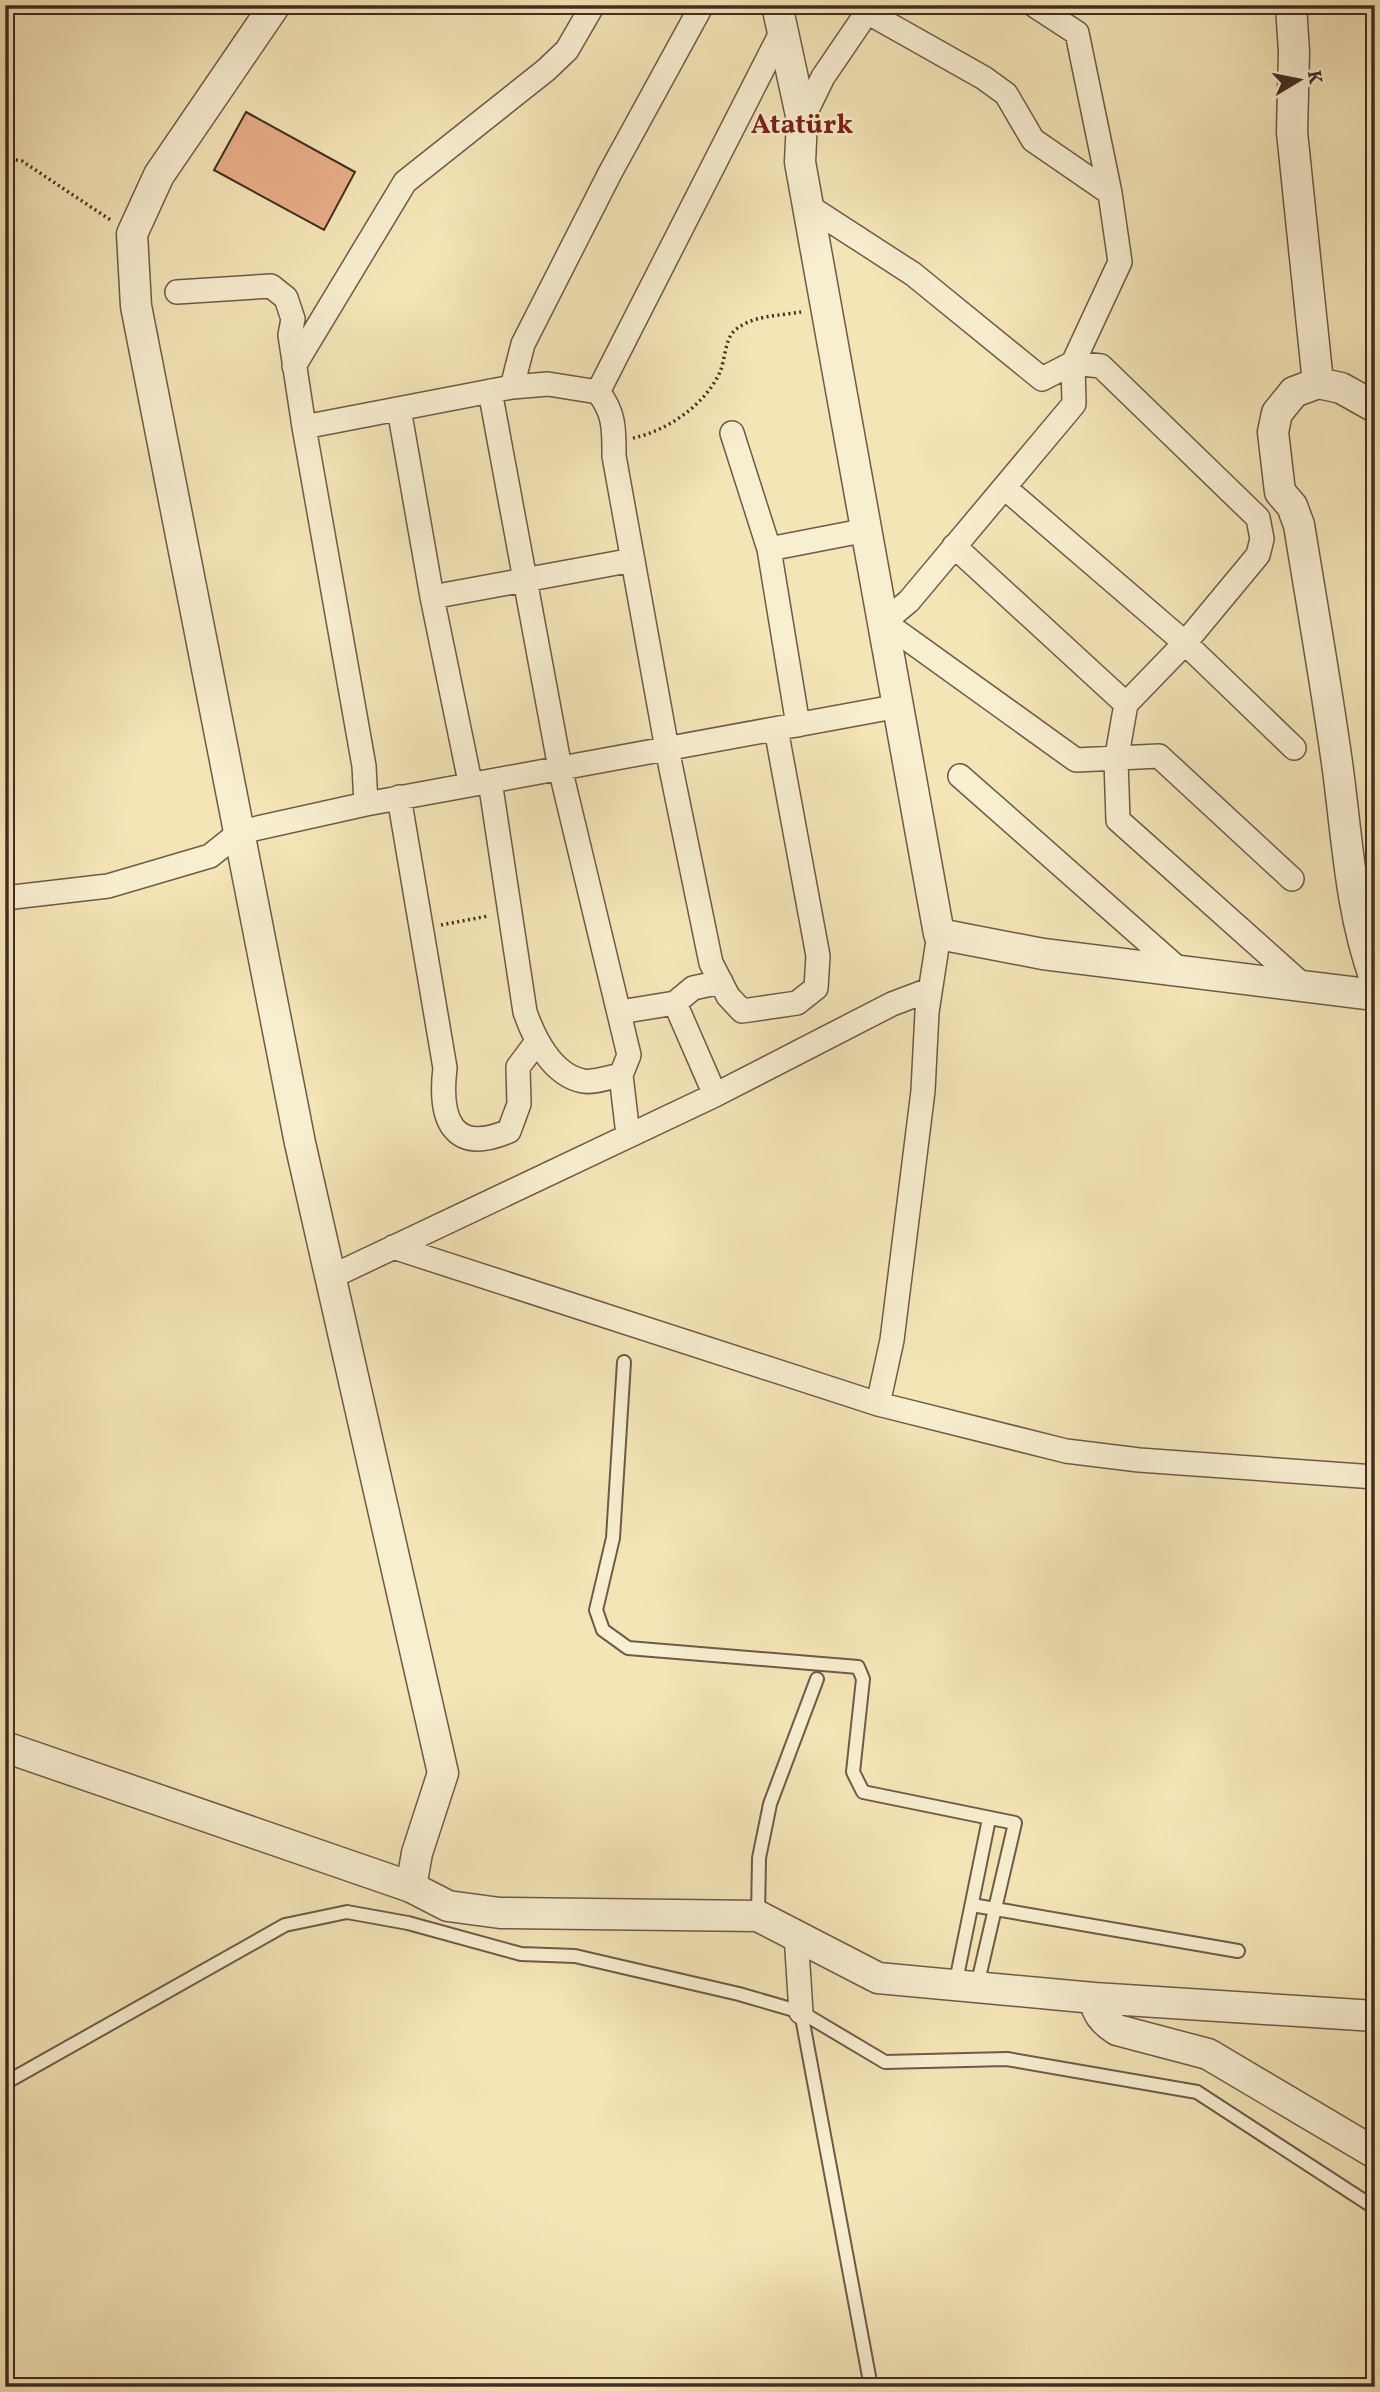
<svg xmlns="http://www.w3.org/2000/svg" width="1380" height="2392" viewBox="0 0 1380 2392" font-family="Vollkorn,serif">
<rect width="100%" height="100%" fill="#f4e5b7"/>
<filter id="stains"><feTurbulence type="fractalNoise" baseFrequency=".00286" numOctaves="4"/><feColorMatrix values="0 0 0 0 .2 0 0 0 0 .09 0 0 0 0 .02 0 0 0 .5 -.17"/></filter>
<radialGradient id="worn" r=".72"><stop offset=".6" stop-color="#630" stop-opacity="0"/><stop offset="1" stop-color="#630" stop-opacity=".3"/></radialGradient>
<path fill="#e8ae87" stroke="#412c23" stroke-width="2" d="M246 112 355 172 324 230 214 170Z"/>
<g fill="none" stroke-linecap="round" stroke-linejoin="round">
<g stroke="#6e5a48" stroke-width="16">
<path id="service" d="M624 1362 613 1538 596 1610 603 1630 628 1648 858 1667 863 1679 853 1772 863 1792 1015 1823 977 1986
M972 1905 1238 1951
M758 1916 759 1858 770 1804 817 1679
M955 1986 989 1819
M801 2012 871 2387
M5 2083 285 1925 347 1912 408 1923 521 1954 575 1956 739 1994 801 2012 885 2062 1007 2059 1197 2092 1375 2208"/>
</g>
<g stroke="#6e5a48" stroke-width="26">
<path id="minor" d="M1034 5 1077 33 1110 193 1120 262 1073 363 1074 404 909 601 884 622 1076 760 1159 756 1292 879
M867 12 984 78 1006 94 1033 140 1110 193
M802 120 823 77 872 5
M808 206 913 274 1042 379 1073 363 1101 366 1258 518 1262 539 1258 555 1185 643 1126 704 1116 761 1118 820 1305 987
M177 292 271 286 286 298 293 319 290 335 304 427 364 766 366 804
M294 366 405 182 546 70 567 50 593 5
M512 387 523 344 610 173 702 5
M598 392 782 31
M399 409 432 597 470 782
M304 427 512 387 548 384 598 392C615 413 614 431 614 456L667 749 711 963 728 996 742 1011 797 1003 816 988 818 956 776 729
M732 433 769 549 798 725
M1005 488 1185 643 1294 748
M954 546 1126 704
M769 549 867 530
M432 597 633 560
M960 776 1182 972
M490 781 525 1012C534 1038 552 1075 583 1081 594 1083 610 1077 621 1075L629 1055 560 768 490 391
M399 797 445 1068C439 1117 451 1156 509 1131L519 1104 518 1067 536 1043
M5 898 108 886 210 856 240 832 366 804 899 706
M675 1003 693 988 721 982
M620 1012 675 1003 715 1095
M621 1075 628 1135
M393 1247 878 1404 1066 1451 1139 1460 1375 1477
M331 1277 715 1095 892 1004 929 990
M878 1404 892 1340 923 1091 927 1012 939 934
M796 1935 801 2012"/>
</g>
<g stroke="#6e5a48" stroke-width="33">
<path id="tertiary" d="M275 5 159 175 132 234 136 306 300 1143 443 1773 417 1853 411 1887 448 1906 500 1913 758 1916 878 1978 1094 1998C1097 2013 1103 2021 1117 2030L1208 2054 1375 2153
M777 5 802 120 800 162 939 934 1043 954 1375 995
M1291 5 1294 52 1292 132 1318 383
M1375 407 1341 388 1318 383 1294 392 1277 413 1273 432 1280 492 1292 506 1299 525C1312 605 1326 684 1337 763 1347 835 1350 910 1375 979
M5 1747 411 1887
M1094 1998 1375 2016"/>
</g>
<path stroke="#412c23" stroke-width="3.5" stroke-dasharray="2 3.5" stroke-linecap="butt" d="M5 158 22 161 112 221
M633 438C667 431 705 405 720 372 725 360 725 340 734 331 752 315 778 316 801 312
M441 925 488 916"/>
<use href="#service" stroke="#f8eed0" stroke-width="12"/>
<use href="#minor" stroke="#f8eed0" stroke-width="23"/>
<use href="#tertiary" stroke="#f8eed0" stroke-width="30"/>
</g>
<g text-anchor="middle" stroke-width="5" stroke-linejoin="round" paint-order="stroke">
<g font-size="28" font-weight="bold" fill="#7a1f14" stroke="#f8eed0">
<text x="802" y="133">Atatürk</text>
</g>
</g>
<rect width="1380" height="2392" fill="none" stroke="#f4e5b7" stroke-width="28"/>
<rect x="7" y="7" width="1366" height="2378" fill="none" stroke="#412c23" stroke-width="3.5"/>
<rect x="14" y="14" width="1352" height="2364" fill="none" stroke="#412c23" stroke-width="2"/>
<g transform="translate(1299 80) rotate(80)" stroke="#f8eed0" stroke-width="5" paint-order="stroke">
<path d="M0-5L12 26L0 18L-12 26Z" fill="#412c23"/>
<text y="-10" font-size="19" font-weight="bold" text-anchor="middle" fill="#412c23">K</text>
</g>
<rect width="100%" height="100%" filter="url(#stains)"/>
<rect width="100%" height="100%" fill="url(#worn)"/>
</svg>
